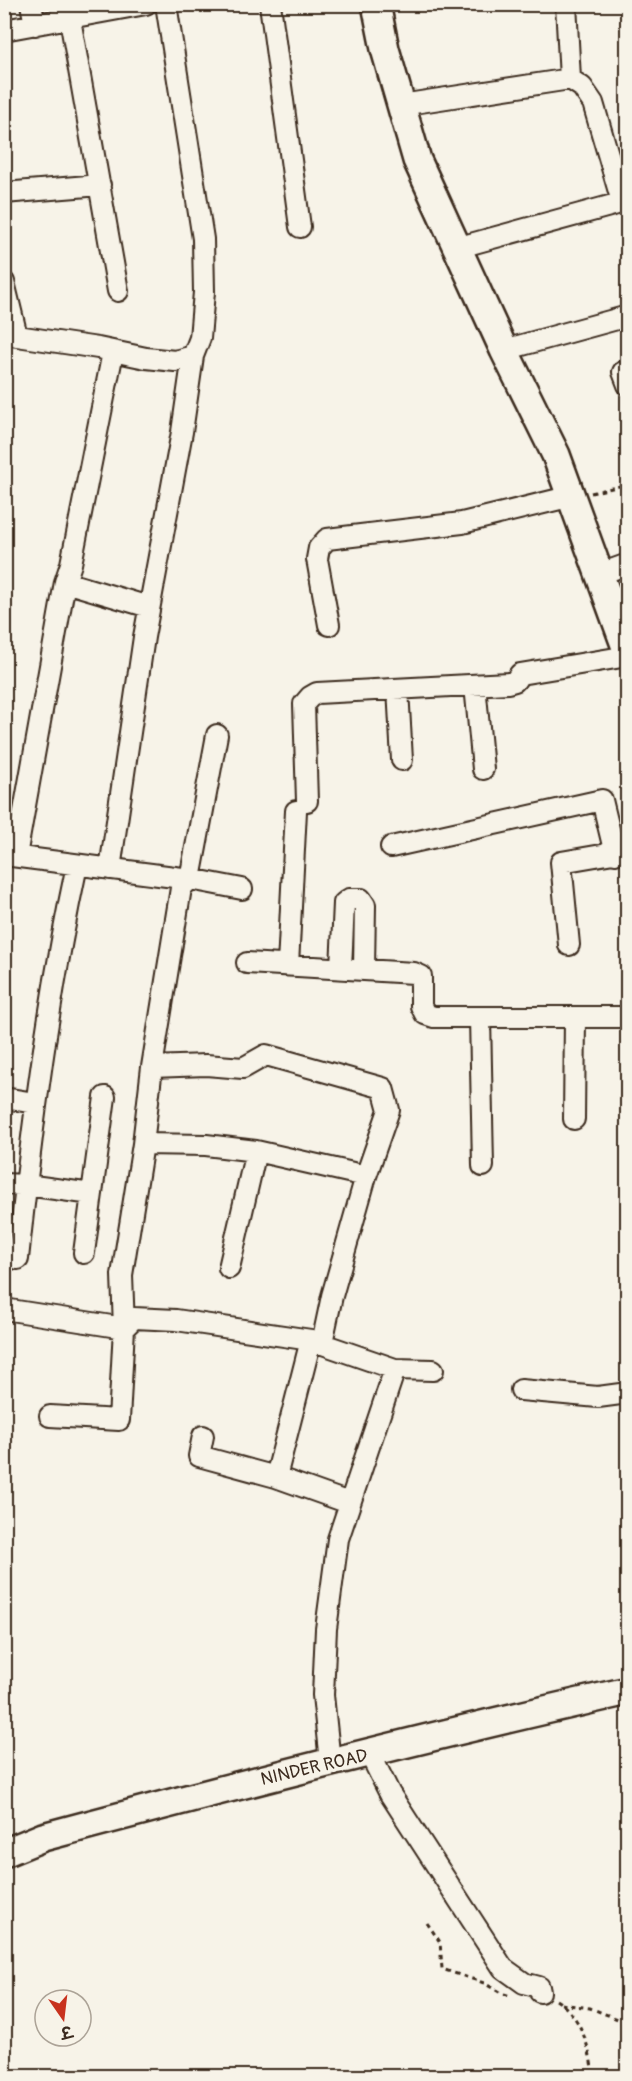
<svg xmlns="http://www.w3.org/2000/svg" width="632" height="2081" viewBox="0 0 632 2081" font-family="Pangolin,'Playpen Sans Deva',sans-serif">
<rect width="100%" height="100%" fill="#f7f3e8"/>
<filter id="ink" filterUnits="userSpaceOnUse"><feTurbulence type="fractalNoise" baseFrequency=".0167" numOctaves="2"/><feDisplacementMap in="SourceGraphic" scale="12" xChannelSelector="R" yChannelSelector="G"/><feConvolveMatrix kernelMatrix="1 2 1 2 8 2 1 2 1" color-interpolation-filters="sRGB"/></filter>
<g filter="url(#ink)">
<g fill="none" stroke-linecap="round" stroke-linejoin="round">
<g stroke="#3b2a1e" stroke-width="24">
<path id="street" d="M31 4 35 25
M270 4 300 227
M566 4 570 79
M70 19 118 291
M4 30 146 4
M401 105 570 79 582 87 593 103 622 202
M4 193 100 185
M456 248 628 201
M4 282 17 336
M17 336 98 348 146 358 175 361 193 356
M504 350 628 316
M623 372 628 385
M600 574 628 564
M65 582 149 607
M329 625 317 559 319 548 327 539 462 523 572 496
M475 685 483 769
M398 689 402 760
M217 735 190 879 181 888 152 1067 143 1144 206 1145 256 1151 366 1176
M307 801 304 704 310 697 317 693 508 683 515 681 520 674 628 656
M391 847 602 800 615 854
M4 855 190 879 242 889
M16 856 65 582 71 564 113 352
M110 869 144 637 182 432 193 356 200 338 204 292 203 239 166 4
M569 945 561 862 625 851
M247 963 414 973 421 976V1006L425 1014 434 1017H628
M288 965 296 811
M341 968 344 903 349 899H361L365 905 364 969
M480 1017 483 1166
M152 1067 206 1065 243 1068 266 1055 383 1088 389 1110 366 1176 332 1296 322 1343
M4 1098 35 1103
M574 1119 575 1017
M4 1184 26 1185 92 1194
M84 1253 105 1097
M18 1259C32 1126 49 995 77 865
M229 1268 256 1151
M4 1309 124 1328 122 1275 143 1144
M521 1390 598 1397 628 1393
M50 1416 119 1420 124 1328 134 1318 176 1320 311 1340
M203 1436 199 1456 276 1477
M349 1503 276 1477 311 1340 395 1369 433 1370
M370 1754 390 1794 503 1968 524 1983 539 1987 540 1992
M330 1762 323 1695 326 1629 338 1539 395 1369"/>
</g>
<g stroke="#3b2a1e" stroke-width="32">
<path id="secondary" d="M376 4 385 49 417 160 504 350 556 455 628 653
M4 1853 43 1837C237 1785 432 1735 628 1691"/>
</g>
<path stroke="#3b2a1e" stroke-width="3" stroke-dasharray="4.5 4.5" stroke-linecap="butt" d="M591 493 628 484
M427 1923 440 1942 442 1969 484 1983 501 1993 511 1996
M556 2000C582 2016 590 2049 593 2076
M561 2004 590 2008 628 2023"/>
<use href="#street" stroke="#f7f3e8" stroke-width="20"/>
<use href="#secondary" stroke="#f7f3e8" stroke-width="27"/>
</g>
</g>
<g text-anchor="middle" stroke-width="6" stroke-linejoin="round" paint-order="stroke">
<g font-size="18" fill="#3b2a1e" stroke="#f7f3e8">
<text transform="translate(314 1767) rotate(-13)" y="6">NINDER ROAD</text>
</g>
</g>
<rect width="632" height="2081" fill="none" stroke="#f7f3e8" stroke-width="24"/>
<rect x="12" y="12" width="608" height="2057" fill="none" stroke="#3b2a1e" stroke-width="2" filter="url(#ink)"/>
<g transform="translate(63 2018) rotate(166)"><circle r="28" fill="#f7f3e8" stroke="#aca397" stroke-width="1.5"/>
<path d="M0-4.5L10 22L0 15L-10 22Z" fill="#c8321e"/>
<text y="-9" font-size="16" font-weight="bold" text-anchor="middle" fill="#3b2a1e">उ</text>
</g>
</svg>
